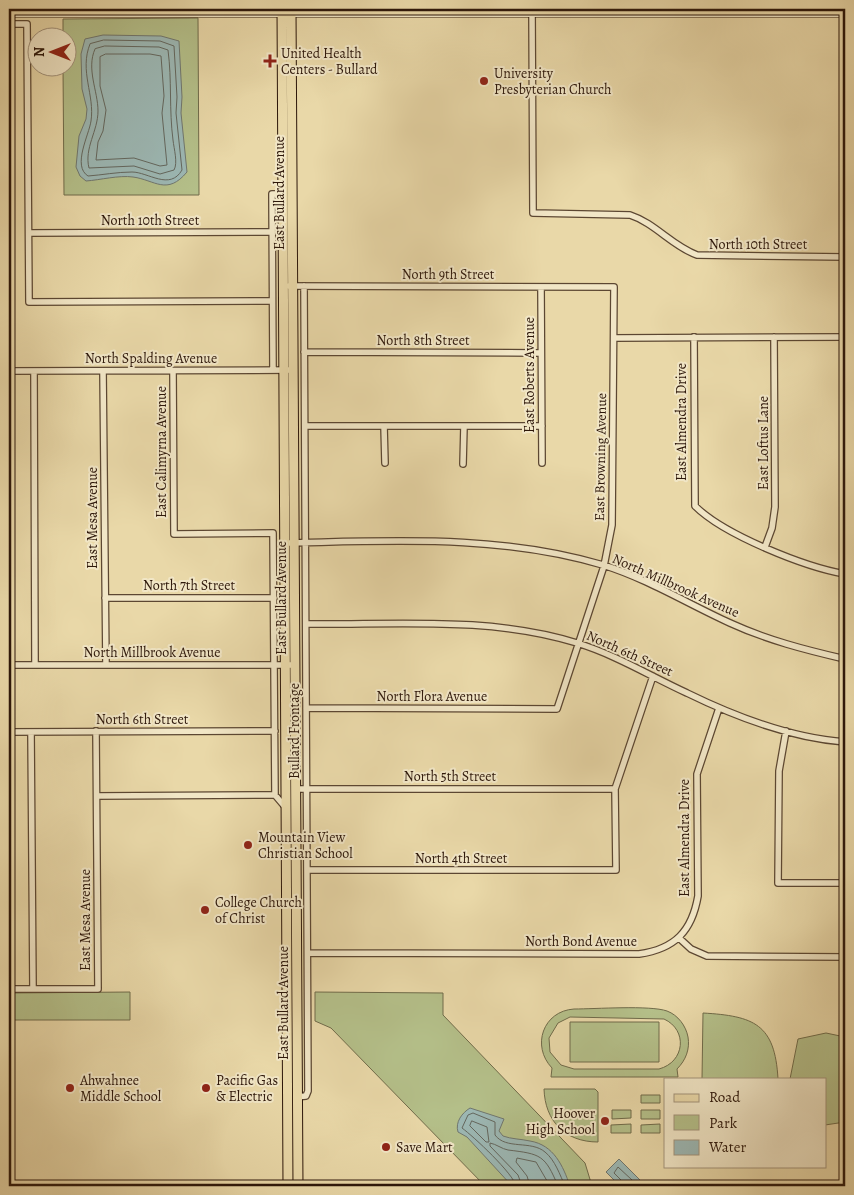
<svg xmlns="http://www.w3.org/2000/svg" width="854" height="1195" viewBox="0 0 854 1195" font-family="Alegreya,serif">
<rect width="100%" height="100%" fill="#e9d8a8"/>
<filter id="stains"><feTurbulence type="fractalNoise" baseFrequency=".004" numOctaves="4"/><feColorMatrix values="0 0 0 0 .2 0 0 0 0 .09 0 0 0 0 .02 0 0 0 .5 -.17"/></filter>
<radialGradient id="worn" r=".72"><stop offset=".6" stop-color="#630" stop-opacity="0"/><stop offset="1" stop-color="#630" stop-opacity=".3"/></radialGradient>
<path fill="#b4bf89" stroke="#706b4a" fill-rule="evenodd" d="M198 18 199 195H64L63 68H68V38L63 37V19Z
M130 992V1020H9V993Z
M315 992 443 993V1015L585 1163 592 1186H485L331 1028 315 1021Z
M574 1009C595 1009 650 1005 667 1011 678 1015 686 1026 688 1037 690 1049 686 1060 677 1069L678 1077H551L552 1068C531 1046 543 1011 574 1009ZM570 1017 664 1019C688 1030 685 1062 659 1069H574L561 1065 550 1052 549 1038 558 1023Z
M703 1013C754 1016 775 1024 778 1079H702Z
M570 1022H659V1062H570Z
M826 1033 845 1037V1122L825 1125V1079H790L798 1039Z
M544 1089H595L598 1092V1142C565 1142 545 1121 544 1089Z
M641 1095H660V1103H641Z
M612 1110H631V1118L612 1119Z
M641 1110H660V1119H641Z
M631 1124V1133H611V1125Z
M660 1124V1133H641V1125Z"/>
<path fill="#9cb7b3" stroke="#70776f" d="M103 35 161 36 179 41 182 97 181 113 187 172C167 196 155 180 133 177 119 175 100 180 86 181L80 176 76 167 79 136 86 119 87 109 82 89 81 54 85 39Z
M470 1108 504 1119 499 1131 503 1136C511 1139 521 1139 530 1141 554 1145 563 1166 570 1186H512L467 1137 458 1132C455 1122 462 1113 470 1108Z
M619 1159 641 1181 635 1186H620L606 1172Z"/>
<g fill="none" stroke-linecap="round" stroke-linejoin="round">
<path stroke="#64675e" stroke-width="1" d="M104 40 160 41 174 46 177 97 176 113 182 170C170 191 148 172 132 172 117 172 102 175 88 176 72 166 89 135 91 121 95 95 79 71 90 44Z
M105 46 159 47 168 50C172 80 169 110 173 140 174 149 178 163 174 170L160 174 134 166 89 168C84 148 98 131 98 111 98 91 86 69 95 49Z
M106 54H150L161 56 164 96 162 113 167 165 160 166 134 158 96 160 98 142 103 131 106 110 100 86V57Z
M472 1121 487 1127 489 1142H486L470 1126Z
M516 1186C514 1174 473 1136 462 1128L468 1115 473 1113 495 1122V1135C506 1150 531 1140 545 1152 555 1160 560 1175 565 1186
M522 1186 518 1175 490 1146V1143C496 1144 502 1149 508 1150 541 1154 545 1155 558 1186
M530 1186 527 1176 516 1162 517 1158 536 1162 550 1186
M623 1186 622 1181 614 1173 618 1167 632 1180V1186"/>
<g stroke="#5c4732" stroke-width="8">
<path id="street" d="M532 9 533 213 630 215C655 223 672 246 697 255L845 257
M9 24H27L29 302 272 301
M29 233 272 232
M289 286 614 287 612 525 604 566 557 709 306 708
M541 287 542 463
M694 337 695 506C724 535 805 567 845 574
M614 338 845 337
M304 352 541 353
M273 370 272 194H283
M9 371 294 370
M34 371 35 665
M103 371 106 665
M173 371 174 534 273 533 275 795
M305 426H542
M384 426 385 463
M463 464 464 426
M284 543C391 541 499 534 603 565 648 579 688 604 730 623 767 640 806 650 845 659
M765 547 772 528 775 507 774 337
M105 598H274
M306 624C394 625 492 616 577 643 616 655 650 676 687 693 736 717 790 738 845 742
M9 665H295
M786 731 779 771 778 883H845
M9 732 275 731
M31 732 33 989
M295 789H615
M97 796 275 795 286 808
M307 870H616L615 789 653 676
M679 938 691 949 707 956 845 957
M308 953 639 954C675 949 692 931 698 896L697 774 719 708
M9 989H98L96 731
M296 1097 306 1096 308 1091 304 286"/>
</g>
<g stroke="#2d170a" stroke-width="9">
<path id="secondary" d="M9 13H845"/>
</g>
<g stroke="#2d170a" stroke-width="11">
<path id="primary" d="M282 9 288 1186
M291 9 298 1186"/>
</g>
<use href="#street" stroke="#f1e6c6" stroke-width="5.5"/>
<use href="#secondary" stroke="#f1e6c6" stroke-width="8"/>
<use href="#primary" stroke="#e9d8a8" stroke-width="9"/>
</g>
<g fill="#8f2418" stroke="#f1e6c6" stroke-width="2">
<path d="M267.5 53.5h5v5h5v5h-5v5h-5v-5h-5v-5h5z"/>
<circle cx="484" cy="81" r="5"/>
<circle cx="248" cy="845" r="5"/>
<circle cx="205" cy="910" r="5"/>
<circle cx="70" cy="1088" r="5"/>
<circle cx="206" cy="1088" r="5"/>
<circle cx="605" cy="1121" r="5"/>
<circle cx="386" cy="1147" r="5"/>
</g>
<g text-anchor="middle" stroke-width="4" stroke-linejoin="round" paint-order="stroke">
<g font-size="14" fill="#2d170a" stroke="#f1e6c6" text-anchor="start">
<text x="281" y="58">United Health<tspan x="281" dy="16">Centers - Bullard</tspan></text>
<text x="494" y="78">University<tspan x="494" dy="16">Presbyterian Church</tspan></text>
<text x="258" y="842">Mountain View<tspan x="258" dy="16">Christian School</tspan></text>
<text x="215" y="907">College Church<tspan x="215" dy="16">of Christ</tspan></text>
<text x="80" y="1085">Ahwahnee<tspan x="80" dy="16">Middle School</tspan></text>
<text x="216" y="1085">Pacific Gas<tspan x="216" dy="16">&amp; Electric</tspan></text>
<text x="595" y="1118" text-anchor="end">Hoover<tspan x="595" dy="16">High School</tspan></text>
<text x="396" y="1152">Save Mart</text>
</g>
<g font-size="14" fill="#2d170a" stroke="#f1e6c6">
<text transform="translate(279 193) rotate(-90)" y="5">East Bullard Avenue</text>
<text x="150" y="225">North 10th Street</text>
<text x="758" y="249">North 10th Street</text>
<text x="448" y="279">North 9th Street</text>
<text x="423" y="345">North 8th Street</text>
<text x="151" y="363">North Spalding Avenue</text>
<text transform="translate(529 375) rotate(-90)" y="5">East Roberts Avenue</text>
<text transform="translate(681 422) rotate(-90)" y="5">East Almendra Drive</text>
<text transform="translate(763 443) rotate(-90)" y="5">East Loftus Lane</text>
<text transform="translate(161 452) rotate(-90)" y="5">East Calimyrna Avenue</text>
<text transform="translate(600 457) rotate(-89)" y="5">East Browning Avenue</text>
<text transform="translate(92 518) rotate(-90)" y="5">East Mesa Avenue</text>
<text x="189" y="590">North 7th Street</text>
<text transform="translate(676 585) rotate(24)" y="5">North Millbrook Avenue</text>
<text transform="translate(281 598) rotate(-90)" y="5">East Bullard Avenue</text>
<text x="152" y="657">North Millbrook Avenue</text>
<text transform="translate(630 653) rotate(24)" y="5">North 6th Street</text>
<text x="432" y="701">North Flora Avenue</text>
<text x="142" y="724">North 6th Street</text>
<text transform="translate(294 731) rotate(-90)" y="5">Bullard Frontage</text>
<text x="450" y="781">North 5th Street</text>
<text transform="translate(684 838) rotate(-90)" y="5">East Almendra Drive</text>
<text x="461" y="863">North 4th Street</text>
<text transform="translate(85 920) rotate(-90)" y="5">East Mesa Avenue</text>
<text x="581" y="946">North Bond Avenue</text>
<text transform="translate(283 1003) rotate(-90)" y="5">East Bullard Avenue</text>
</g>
</g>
<rect width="854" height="1195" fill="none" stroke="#e9d8a8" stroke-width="30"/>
<rect x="10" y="10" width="834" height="1175" fill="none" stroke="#2d170a" stroke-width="2.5"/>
<rect x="15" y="15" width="824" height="1165" fill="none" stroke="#2d170a"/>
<rect x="664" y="1078" width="162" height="90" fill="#f1e6c6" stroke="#a3937b"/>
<rect x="674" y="1094" width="25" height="8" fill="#e9d8a8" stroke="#a3937b"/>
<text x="709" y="1102" font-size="15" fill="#2d170a">Road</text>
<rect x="674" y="1115" width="25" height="15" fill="#b4bf89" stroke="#a3937b"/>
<text x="709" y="1128" font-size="15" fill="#2d170a">Park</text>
<rect x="674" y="1140" width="25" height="15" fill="#9cb7b3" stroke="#a3937b"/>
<text x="709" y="1152" font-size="15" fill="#2d170a">Water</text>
<g transform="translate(52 52) rotate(270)"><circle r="24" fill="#f1e6c6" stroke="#a3937b"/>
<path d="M0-4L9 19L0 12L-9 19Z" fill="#8f2418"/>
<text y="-8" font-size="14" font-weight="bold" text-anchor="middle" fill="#2d170a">N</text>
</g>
<rect width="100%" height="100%" filter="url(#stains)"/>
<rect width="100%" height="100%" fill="url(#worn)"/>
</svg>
